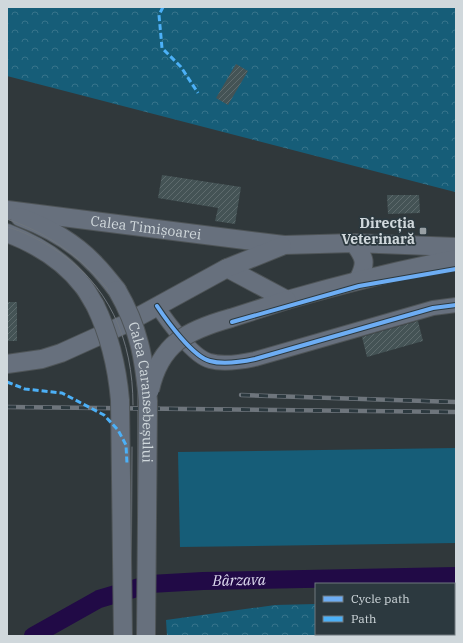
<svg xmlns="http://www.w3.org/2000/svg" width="463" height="643" viewBox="0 0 463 643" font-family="'IBM Plex Serif',serif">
<defs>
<pattern id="forest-crowns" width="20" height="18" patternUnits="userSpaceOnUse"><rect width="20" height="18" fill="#165d78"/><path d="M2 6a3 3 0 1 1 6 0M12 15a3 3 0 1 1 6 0" fill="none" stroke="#37748b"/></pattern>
<pattern id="building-hatch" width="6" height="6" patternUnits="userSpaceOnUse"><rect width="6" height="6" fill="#445355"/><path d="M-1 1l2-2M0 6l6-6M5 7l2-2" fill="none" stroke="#5e6b6d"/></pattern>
</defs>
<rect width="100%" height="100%" fill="#30383b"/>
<path fill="url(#forest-crowns)" d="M7 7H456L455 192 7 76Z
M454 600H456V636H167L166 620 275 605 316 604V634H454Z"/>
<path fill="#165d78" d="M456 448V543L180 547 178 452Z"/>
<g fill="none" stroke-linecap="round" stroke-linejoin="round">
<path stroke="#210a46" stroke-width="18" id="s1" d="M33 636 99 599 150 584 203 581 456 576"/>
</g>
<path fill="url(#building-hatch)" d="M236 64 248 71 228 105 216 98Z
M162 175 241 187 235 224 215 221 218 208 158 198Z
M387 195H419L420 213 388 214Z
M7 302H17V341H7Z
M418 321 423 341 367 357 362 337Z"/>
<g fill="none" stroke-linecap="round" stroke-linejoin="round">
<g stroke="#4e5457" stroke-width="16">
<path id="minor" d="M157 306C167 321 193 357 210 361 224 365 241 362 255 359L433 308 456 305"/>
</g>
<g stroke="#4e5457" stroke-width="20">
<g id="major">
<path id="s2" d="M7 210 284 245 354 243 456 247"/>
<path d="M20 217C47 227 75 243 95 264 103 272 110 281 117 290"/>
<path d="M7 233C36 244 64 261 83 286 88 292 91 299 95 305"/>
<path d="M354 243C365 258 367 263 358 280"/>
<path d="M227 268 287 300C343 284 399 270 456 259"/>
<path d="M231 318 287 300"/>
<path d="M7 364 42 359 61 353 123 325 227 268 282 246"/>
</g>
</g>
<use href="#minor" stroke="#67707e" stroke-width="14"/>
<use href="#major" stroke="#67707d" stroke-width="18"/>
<path stroke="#6e757c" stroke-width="1" d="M7 219C39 230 67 247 91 271 98 278 106 286 111 294 130 324 135 359 138 393V636
M7 227C23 231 37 239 51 247 109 282 133 340 133 405
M131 636 132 447"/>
<g stroke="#6e757c" stroke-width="4.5">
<path id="rail" d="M241 395 456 402
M7 407 456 412"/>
</g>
<use href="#rail" stroke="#2c393f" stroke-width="3" stroke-dasharray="9" stroke-linecap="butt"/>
<g stroke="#4e5457" stroke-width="20" stroke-linecap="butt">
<g id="major-bridge">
<path id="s3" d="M117 290C139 328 144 358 148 401L146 636"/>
<path d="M95 305C110 336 117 366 120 400L123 636"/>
<path d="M150 390C160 343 188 330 231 318"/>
</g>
</g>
<use href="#major-bridge" stroke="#67707d" stroke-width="18"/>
<path stroke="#4cb0f7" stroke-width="3" stroke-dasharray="6 3" stroke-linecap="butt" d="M163 7 159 15 162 48 181 67 198 93
M7 382 25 389 62 393 104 415 118 430 126 445 127 464"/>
<g stroke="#2c393f" stroke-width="6">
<path id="cycleway" d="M157 306C167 321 193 357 210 361 224 365 241 362 255 359L433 308 456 305
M232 322 359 286 456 269"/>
</g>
<use href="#cycleway" stroke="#6dadf4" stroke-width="4"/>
</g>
<rect fill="#98a0a4" stroke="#2c393f" stroke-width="1.5" x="419" y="227" width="8" height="8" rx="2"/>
<g text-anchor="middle" stroke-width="3.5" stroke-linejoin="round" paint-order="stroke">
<g font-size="14" font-weight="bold" fill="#d0d8dc" stroke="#2c393f" text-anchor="end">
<text x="415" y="228">Direcția<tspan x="415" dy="16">Veterinară</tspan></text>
</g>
<g font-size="14" fill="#d0d8dc" stroke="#2c393f">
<text dy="5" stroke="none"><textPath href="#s2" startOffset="140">Calea Timișoarei</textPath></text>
<text dy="5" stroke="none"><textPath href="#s3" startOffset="107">Calea Caransebeșului</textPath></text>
</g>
<g font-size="15" font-style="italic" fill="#e1def2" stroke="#2c393f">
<text dy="5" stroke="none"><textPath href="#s1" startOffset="218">Bârzava</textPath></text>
</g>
</g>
<rect width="463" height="643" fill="none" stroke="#d0d8dc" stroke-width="16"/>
<rect x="315" y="583" width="140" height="52" fill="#2c393f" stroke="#6e797e"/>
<rect x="323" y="596" width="20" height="6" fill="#6dadf4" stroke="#6e797e"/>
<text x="351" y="603" font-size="12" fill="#d0d8dc">Cycle path</text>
<rect x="323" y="616" width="20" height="6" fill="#4cb0f7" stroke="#6e797e"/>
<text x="351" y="623" font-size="12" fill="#d0d8dc">Path</text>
</svg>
